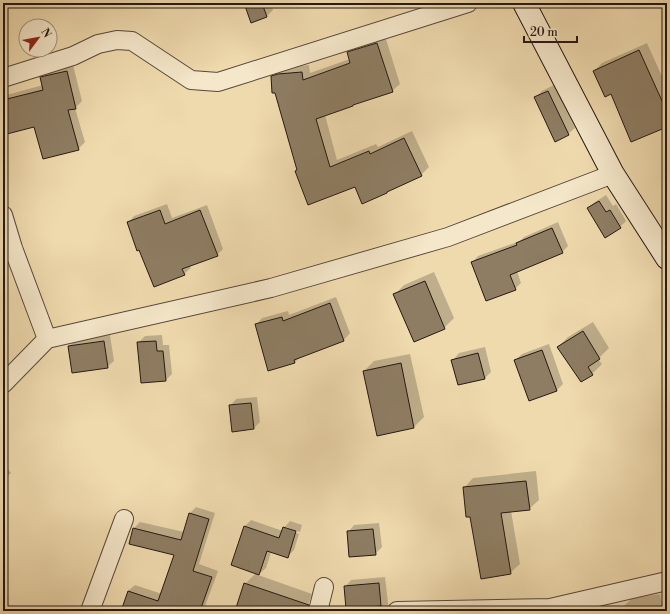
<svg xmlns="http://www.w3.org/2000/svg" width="670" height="614" viewBox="0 0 670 614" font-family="'Libre Bodoni',serif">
<rect width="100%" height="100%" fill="#efdaae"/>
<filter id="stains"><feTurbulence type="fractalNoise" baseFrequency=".005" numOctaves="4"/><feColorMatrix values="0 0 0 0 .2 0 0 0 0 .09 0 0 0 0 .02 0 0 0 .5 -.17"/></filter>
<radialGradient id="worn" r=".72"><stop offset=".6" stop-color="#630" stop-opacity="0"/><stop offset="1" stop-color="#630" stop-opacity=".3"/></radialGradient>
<path fill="#0003" d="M245 3H285L272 7 273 10 267 16Z
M378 3H403L379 8Z
M663 3H667V27H663Z
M385 36 400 84 392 91 355 103 325 115 337 160 376 144 378 147 412 131 429 167 421 175 355 186 298 170 272 77 280 69 286 67 309 65 310 73 350 59 348 53 355 45Z
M647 43 664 81 667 78V126L612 93 594 71 602 63Z
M73 65 82 101 75 108 85 142 78 149 35 126 3 134V96L43 85 41 78 48 71Z
M554 85 575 128 568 134 536 97 542 91Z
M606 195 613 206 616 204 626 221 620 227 588 208 595 202Z
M167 204 172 218 207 205 223 249 217 255 190 266 191 268 184 274 128 223 134 216Z
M558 222 568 246 562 252 517 271 521 283 515 289 472 263 478 256 520 241 524 237Z
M434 272 454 318 444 328 395 294 404 285Z
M336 297 350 333 344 340 301 356 295 362 256 325 262 318 288 311 289 315Z
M593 322 609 348 598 359 602 364 592 374 558 347 568 337Z
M110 335 114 361 107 367 69 346 76 339Z
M162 335 163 345H169L172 374 166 380 138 343 145 336Z
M549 344 563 384 556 391 515 360 522 354Z
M485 347 491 372 484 379 453 360 459 353Z
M410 354 424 417 414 427 378 435 364 371 374 361Z
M667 360V377L661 365Z
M257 397 260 422 254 428 230 406 236 399Z
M3 463 11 473 3 480Z
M536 471 539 500 529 509 511 511 520 564 510 573 471 515 464 488 473 478Z
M196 507 215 513 199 564 218 571 204 609 208 611H122L128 591 135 585 162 594 175 554 134 528 140 522 184 532 190 513Z
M251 520 283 531 284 528 290 521 302 525 300 532 286 527V529L299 534 294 550 287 557 271 552 266 568 258 575 312 594 306 611H236L245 584 256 573 245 526Z
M379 523 382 547 375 554 348 532 354 525Z
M385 577 389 611H347L345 587 351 580Z
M660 594 663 611H624L623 607 632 598Z"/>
<path fill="#8e7d63" stroke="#251812" d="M244 3H262L267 17 251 23Z
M377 43 393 92 353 105V106L316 119 330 167 369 151 370 154 404 138 422 176 387 192V193L362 204 355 187 308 205 295 171 297 170 275 93H272L271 76 278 74 302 72 303 80 350 63 347 52Z
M639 50 667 112V127L631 142 611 94 605 97 593 71Z
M67 71 76 109 68 110 79 150 43 159 34 127 3 135V100L43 90 40 77Z
M548 91 569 135 555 142 534 97Z
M599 201 606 212 610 210 621 228 605 238 587 208Z
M160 210 165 224 200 210 218 256 182 269 185 275 154 287 139 250 137 251 127 222Z
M552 228 563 253 510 275 516 290 486 301 471 262 517 245 516 243Z
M425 281 445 329 414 342 393 294Z
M330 303 344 341 294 360 295 363 268 371 255 324 282 317 283 321Z
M583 331 600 359 588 367 593 375 581 382 557 347Z
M104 341 108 368 72 373 68 346Z
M156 341 157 351H163L166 381 141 383 137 342Z
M542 350 557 391 529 401 514 360Z
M478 353 485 379 458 385 451 360Z
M401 363 414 428 377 436 363 371Z
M251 403 254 429 232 432 229 405Z
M526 481 530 510 501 513 511 574 481 579 470 517H466L463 487Z
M189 513 209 519 193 571 212 577 200 611H121L128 591 158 601 174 555 129 544 133 528 181 540Z
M244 526 279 538 283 527 296 531 288 558 267 551 259 575 231 565Z
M373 529 376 555 349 557 347 531Z
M244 583 309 605 308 611H235Z
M379 583 381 606 346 609 344 586Z"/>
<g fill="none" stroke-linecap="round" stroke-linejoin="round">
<g stroke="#584839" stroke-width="20">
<path id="street" d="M3 78 73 56 98 44 117 40 132 41 191 80 218 82 468 3
M3 215 13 248 47 339 3 384
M47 339 271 288 448 237 613 174
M90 611 124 519
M318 611 324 587
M397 611 550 608 667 581"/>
</g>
<g stroke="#251812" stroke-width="24">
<path id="secondary" d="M524 3 613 174 667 258"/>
</g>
<use href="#street" stroke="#f5e7ca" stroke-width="18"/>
<use href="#secondary" stroke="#f5e7ca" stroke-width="22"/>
</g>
<rect width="670" height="614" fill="none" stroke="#efdaae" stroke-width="16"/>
<rect x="4" y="4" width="662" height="606" fill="none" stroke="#251812" stroke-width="2"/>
<rect x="8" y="8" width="654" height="598" fill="none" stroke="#251812"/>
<g transform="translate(38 38) rotate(58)"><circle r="19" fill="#f5e7ca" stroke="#a29480"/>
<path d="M0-3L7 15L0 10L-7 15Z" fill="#8f2418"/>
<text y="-6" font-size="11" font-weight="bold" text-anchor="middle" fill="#251812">N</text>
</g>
<path d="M524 36v6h53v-6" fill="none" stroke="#251812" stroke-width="2"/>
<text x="530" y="36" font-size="12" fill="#251812" stroke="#f5e7ca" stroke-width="3" paint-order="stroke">20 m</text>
<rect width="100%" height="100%" filter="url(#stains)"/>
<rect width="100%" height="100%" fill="url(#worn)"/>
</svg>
